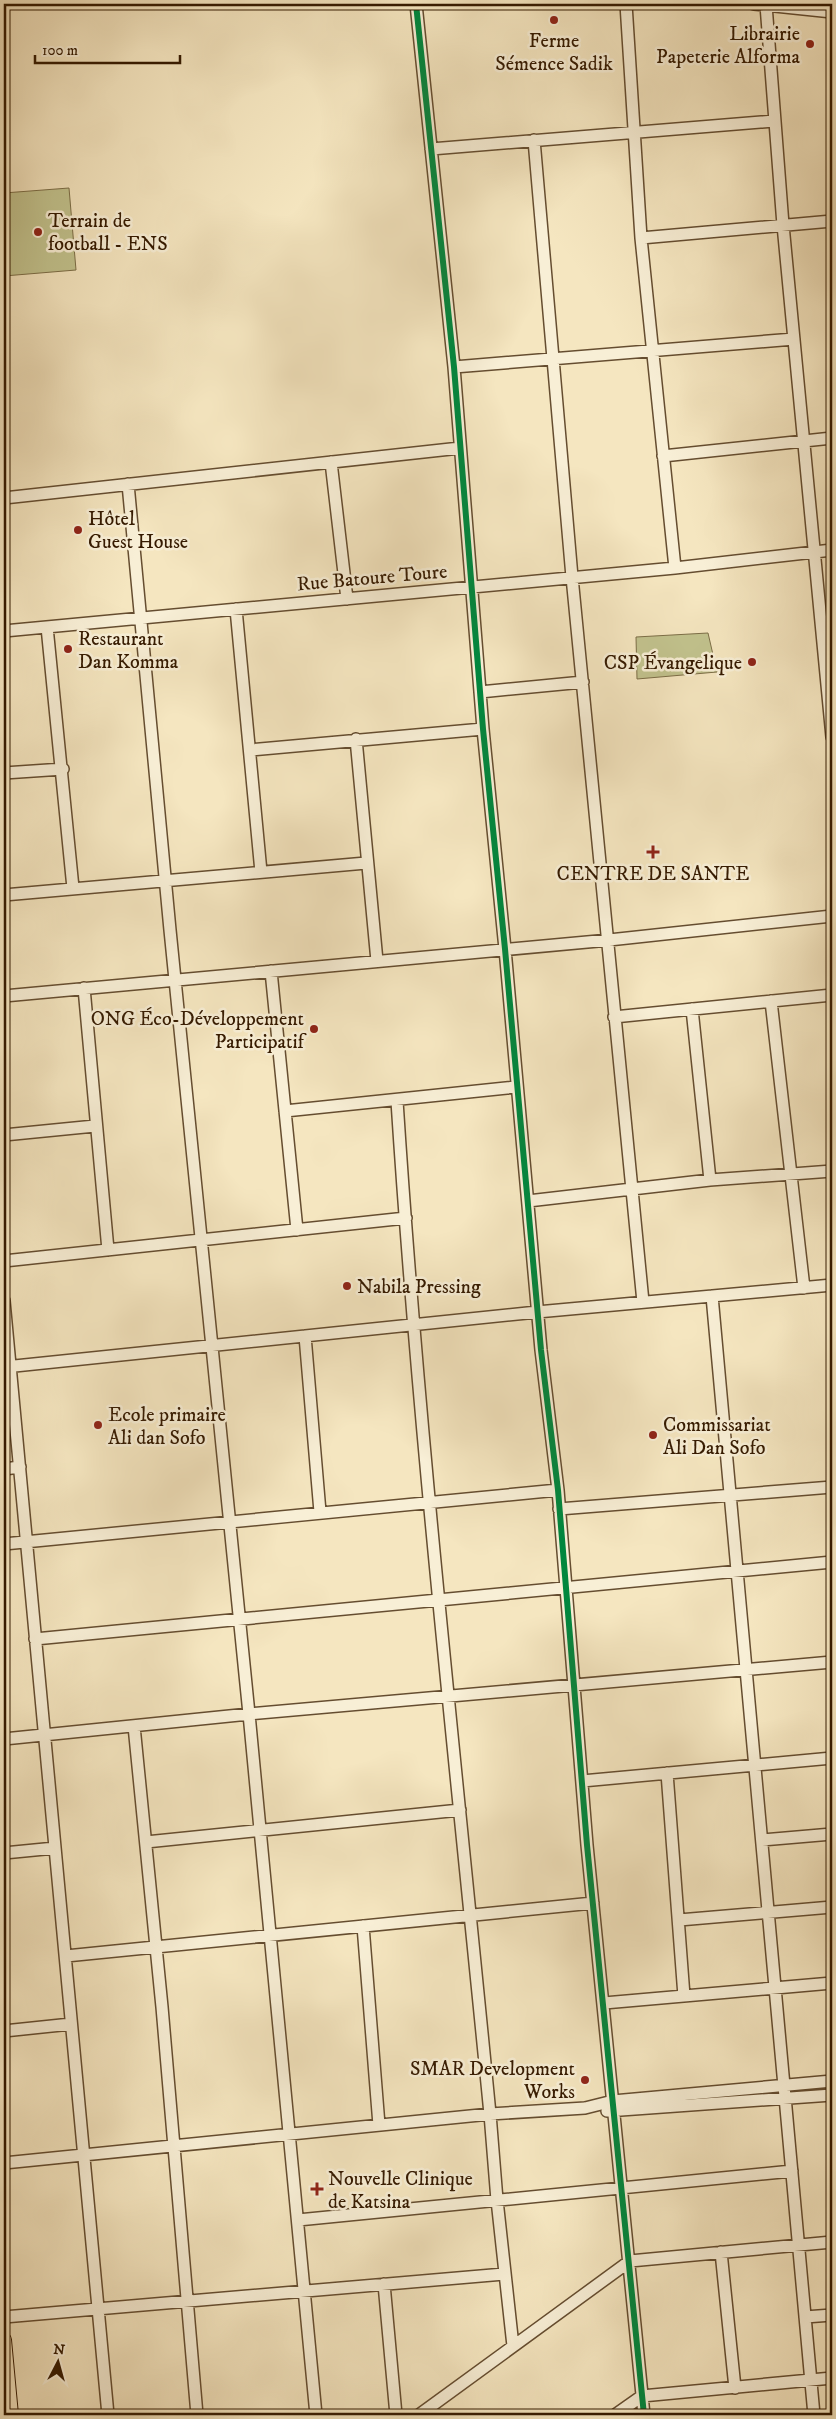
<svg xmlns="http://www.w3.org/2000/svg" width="836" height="2419" viewBox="0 0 836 2419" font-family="'IM FELL DW Pica',serif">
<rect width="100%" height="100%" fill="#f5e6c0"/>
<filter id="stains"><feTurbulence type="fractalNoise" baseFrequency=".004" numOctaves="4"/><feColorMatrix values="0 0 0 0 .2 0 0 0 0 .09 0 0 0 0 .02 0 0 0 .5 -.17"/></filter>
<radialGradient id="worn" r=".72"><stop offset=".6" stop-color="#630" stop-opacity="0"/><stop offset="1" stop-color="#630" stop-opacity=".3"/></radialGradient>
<path fill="#c2c38e" stroke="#7c6e47" d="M69 188 76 270 4 276V193Z
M708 633 717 672 637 679 636 637Z"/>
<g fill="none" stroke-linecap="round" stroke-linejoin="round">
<g stroke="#654d30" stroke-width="14">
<path id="minor" d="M416 4 454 367 483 729 505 949 541 1350 558 1490 587 1845 644 2415
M626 4 641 238 675 568
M754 4 832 12
M766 5 783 225 832 737
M534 140 572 577 643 1302
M431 149 774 121
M641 238 832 221
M454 367 794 339
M663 456 832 438
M331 462 347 599
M128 484 170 930 249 1714 316 2415
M4 498 460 448
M236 609 261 872
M47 627 73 888
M4 631 675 568 832 550
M480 692 583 682
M356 739 377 961
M250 750 483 729
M4 773 63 769
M4 895 366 863
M271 971 297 1230
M84 988 108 1250
M4 996 609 940 832 916
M771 1001 804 1288
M692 1009 710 1180
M614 1017 832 995
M397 1101C419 1439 457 1776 490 2114L497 2200 513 2346
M285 1111 516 1087
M4 1135 95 1126
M528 1201 710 1180 832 1171
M4 1261 406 1218
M712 1296 814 2415
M4 1301 108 2415
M305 1336 320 1512
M5 1367 537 1312 832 1285
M4 1469 20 1467
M559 1509 832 1487
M4 1544 558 1490
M35 1639 832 1562
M134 1726 162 2007 197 2415
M4 1739 249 1714 832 1662
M667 1773 684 1996
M582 1781 832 1758
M762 1840 832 1834
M146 1842 460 1810
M4 1853 55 1848
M679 1920 832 1907
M363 1926 379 2125
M66 1956 593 1903
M604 2003 832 1983
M4 2031 71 2024
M607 2111 832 2095
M4 2163 490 2114 585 2108 613 2101 832 2081
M298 2220 792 2171
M721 2252 735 2388
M384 2284 396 2415
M4 2317 504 2274
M805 2317 832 2315
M419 2415 630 2261 832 2242
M615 2415 642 2396 832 2378"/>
</g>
<g stroke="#351a00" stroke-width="16">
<path id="major" d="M4 2340 11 2415"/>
</g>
<use href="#minor" stroke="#f8efd6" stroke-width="11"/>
<use href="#major" stroke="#f5e6c0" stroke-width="14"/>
<g stroke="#f8efd6" stroke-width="9">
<path id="cycleway" d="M416 4 454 367 483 729 505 949 541 1350 558 1490 587 1845 644 2415"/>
</g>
<use href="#cycleway" stroke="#00873e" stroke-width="6"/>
</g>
<g fill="#8f2418" stroke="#f8efd6" stroke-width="2">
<circle cx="554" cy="20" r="5"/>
<circle cx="810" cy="44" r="5"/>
<circle cx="38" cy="232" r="5"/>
<circle cx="78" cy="530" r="5"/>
<circle cx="68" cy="649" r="5"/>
<circle cx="752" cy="662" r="5"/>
<path d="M650.5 844.5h5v5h5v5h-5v5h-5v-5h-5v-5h5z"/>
<circle cx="314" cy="1029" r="5"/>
<circle cx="347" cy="1286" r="5"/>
<circle cx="98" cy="1425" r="5"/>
<circle cx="653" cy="1435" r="5"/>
<circle cx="585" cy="2080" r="5"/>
<path d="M314.5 2181.5h5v5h5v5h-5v5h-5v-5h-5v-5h5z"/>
</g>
<g text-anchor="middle" stroke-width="5" stroke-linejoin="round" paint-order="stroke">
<g font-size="20" fill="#351a00" stroke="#f8efd6" text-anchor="start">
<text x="800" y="40" text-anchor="end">Librairie<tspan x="800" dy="23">Papeterie Alforma</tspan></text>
<text x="554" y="47" text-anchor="middle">Ferme<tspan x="554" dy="23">Sémence Sadik</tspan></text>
<text x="48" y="227">Terrain de<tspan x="48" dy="23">football - ENS</tspan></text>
<text x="88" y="525">Hôtel<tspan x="88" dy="23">Guest House</tspan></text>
<text x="78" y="645">Restaurant<tspan x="78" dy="23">Dan Komma</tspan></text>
<text x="742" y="669" text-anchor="end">CSP Évangelique</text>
<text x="653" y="880" text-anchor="middle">CENTRE DE SANTE</text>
<text x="304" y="1025" text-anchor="end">ONG Éco-Développement<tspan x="304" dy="23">Participatif</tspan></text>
<text x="357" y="1293">Nabila Pressing</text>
<text x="108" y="1421">Ecole primaire<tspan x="108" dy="23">Ali dan Sofo</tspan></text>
<text x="663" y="1431">Commissariat<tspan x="663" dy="23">Ali Dan Sofo</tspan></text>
<text x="575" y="2075" text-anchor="end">SMAR Development<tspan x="575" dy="23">Works</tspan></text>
<text x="328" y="2185">Nouvelle Clinique<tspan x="328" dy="23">de Katsina</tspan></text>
</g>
<g font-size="20" fill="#351a00" stroke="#f8efd6">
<text transform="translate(372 577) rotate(-5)" y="7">Rue Batoure Toure</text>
</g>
</g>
<rect width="836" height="2419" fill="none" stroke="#f5e6c0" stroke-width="20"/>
<rect x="5" y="5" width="826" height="2409" fill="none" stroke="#351a00" stroke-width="2.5"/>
<rect x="10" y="10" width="816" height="2399" fill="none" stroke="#351a00"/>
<g transform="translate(58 2362) rotate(6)" stroke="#f8efd6" stroke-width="4" paint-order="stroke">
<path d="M0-4L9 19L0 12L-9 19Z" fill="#351a00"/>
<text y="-8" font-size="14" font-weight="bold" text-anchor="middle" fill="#351a00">N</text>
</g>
<path d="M35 55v8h145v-8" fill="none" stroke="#351a00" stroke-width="2.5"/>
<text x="42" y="55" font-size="15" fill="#351a00" stroke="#f8efd6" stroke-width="4" paint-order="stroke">100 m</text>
<rect width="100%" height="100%" filter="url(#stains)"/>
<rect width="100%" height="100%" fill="url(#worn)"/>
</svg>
